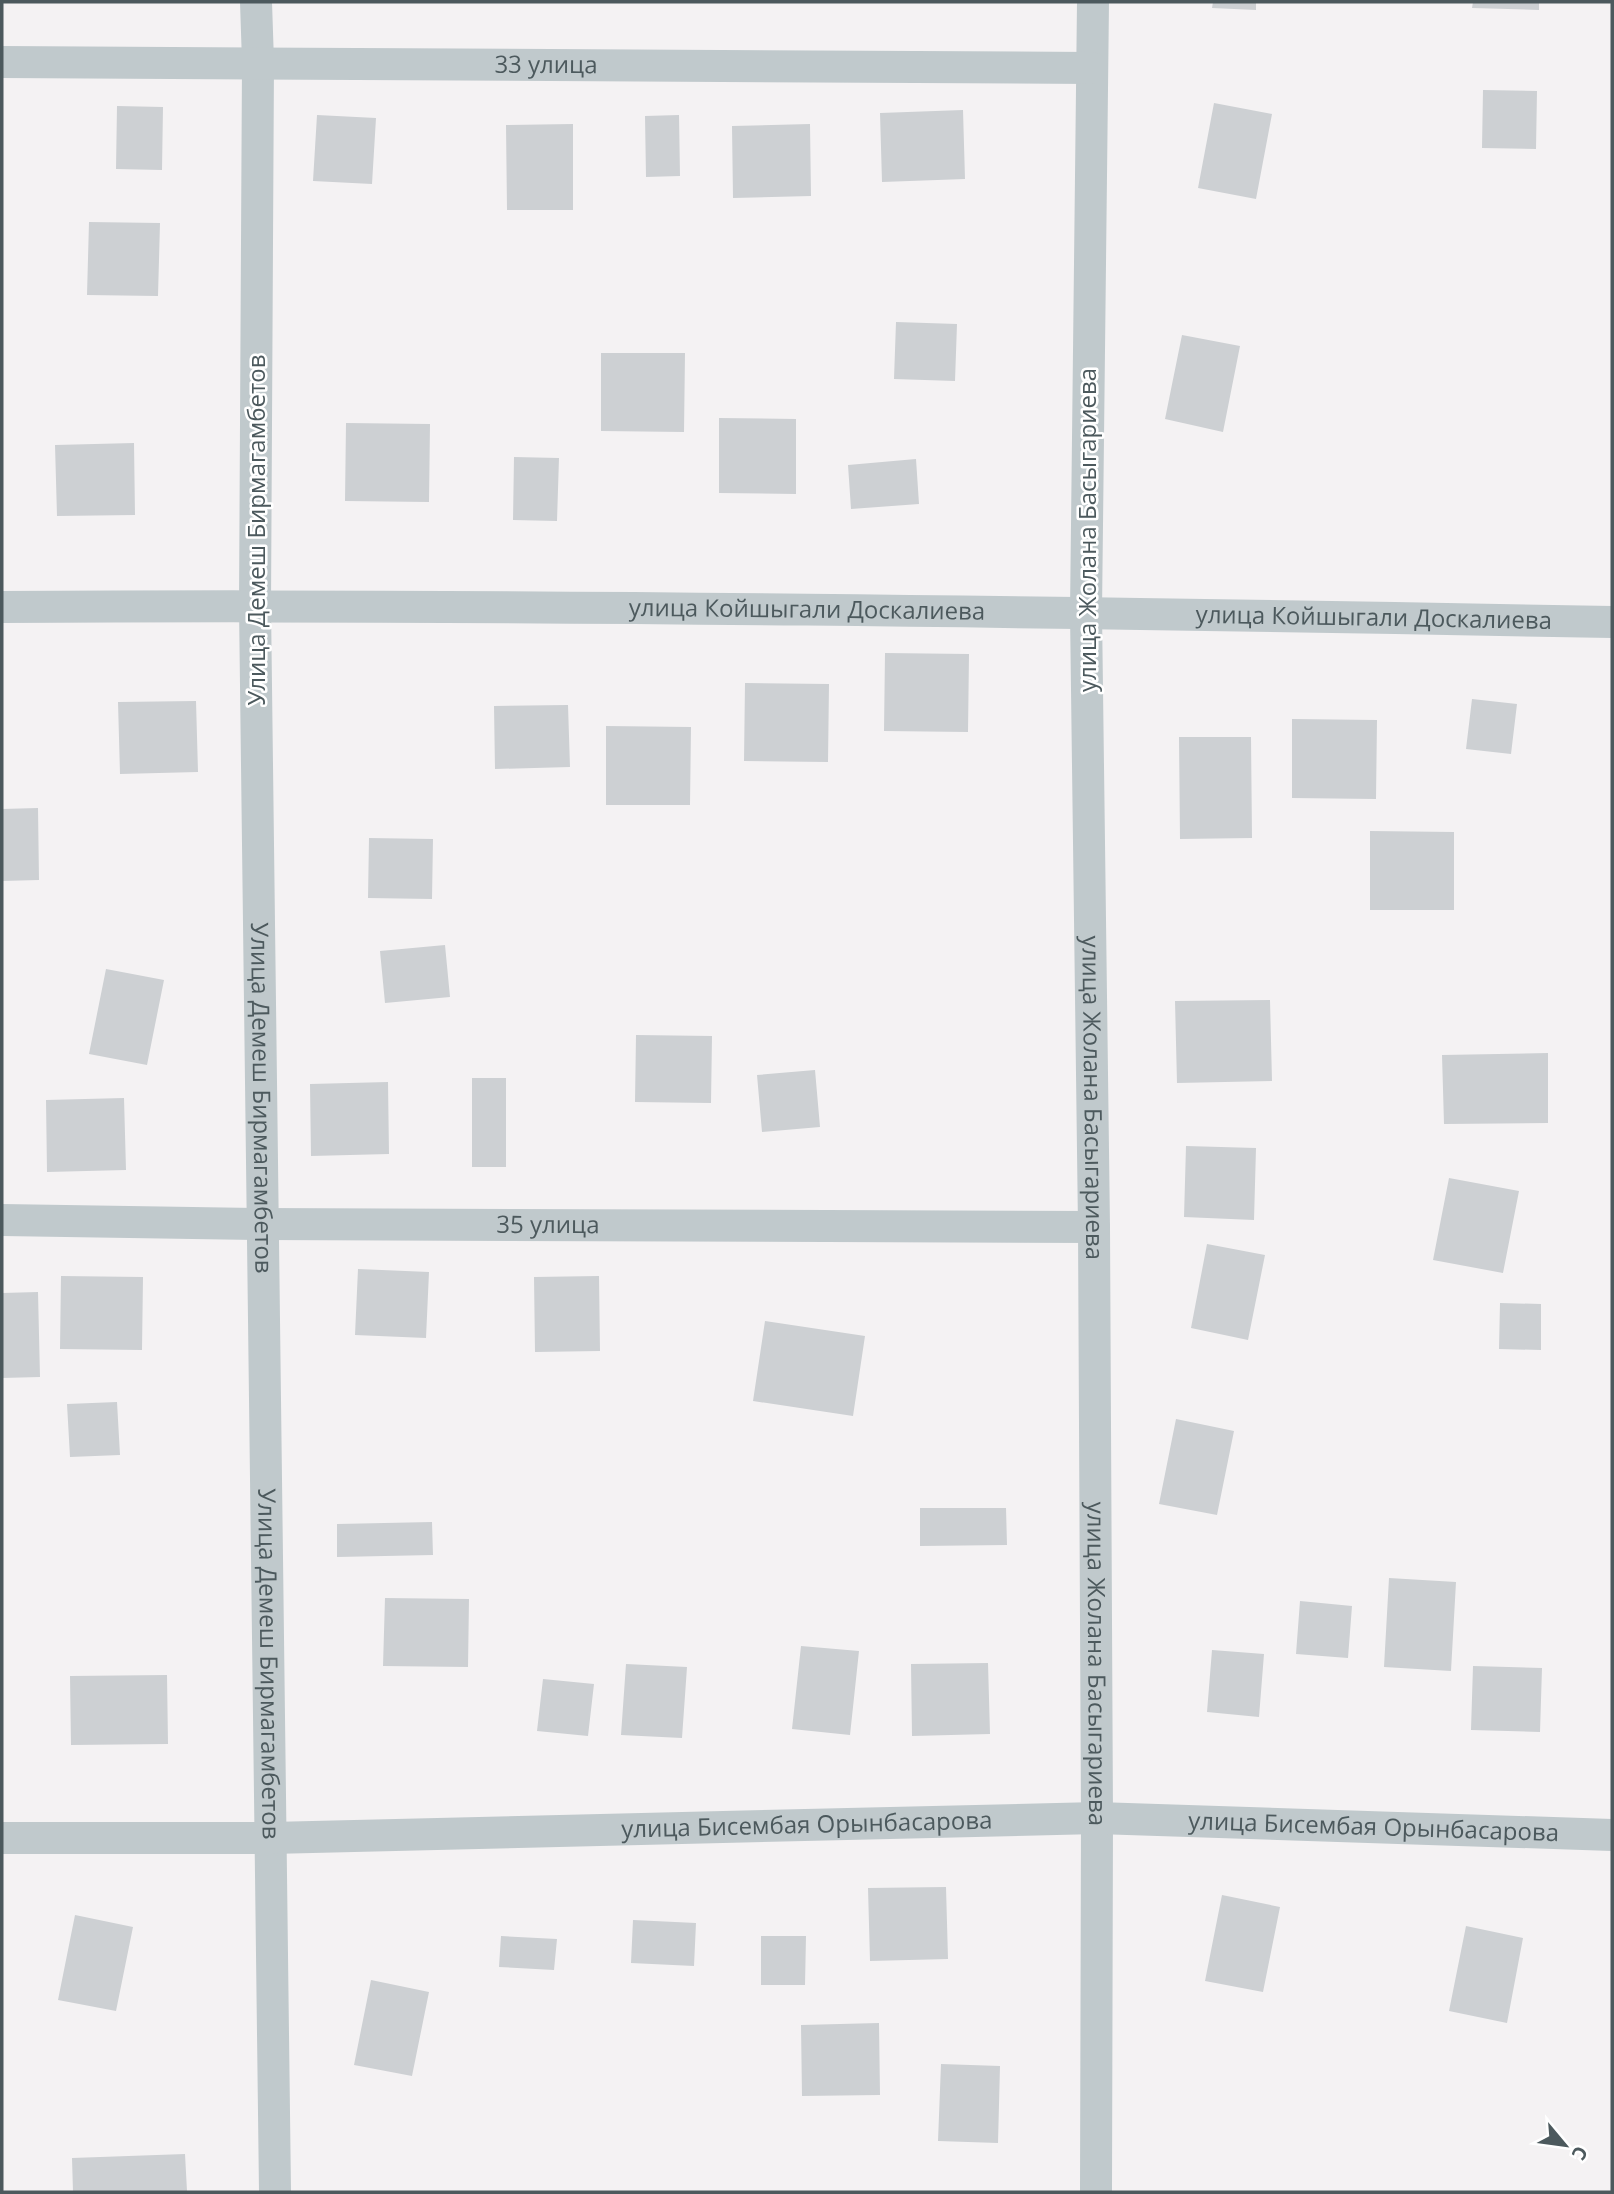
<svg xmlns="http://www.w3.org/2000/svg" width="1614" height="2194" viewBox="0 0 1614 2194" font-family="'Open Sans',sans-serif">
<rect width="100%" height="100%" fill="#f4f2f3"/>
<path fill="#cdd0d3" d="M1213 2H1256V10L1212 8Z
M1473 2H1539V10L1472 8Z
M1483 90 1537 91 1536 149 1482 148Z
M1214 103 1272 114 1256 199 1198 188Z
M117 106 163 107 162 170 116 169Z
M963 110 965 179 882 182 880 113Z
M317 115 376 118 372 184 313 181Z
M679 115 680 176 646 177 645 116Z
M573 124V210H507L506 125Z
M810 124 811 196 733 198 732 126Z
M89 222 160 223 158 296 87 295Z
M896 322 957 324 955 381 894 379Z
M1182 335 1240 346 1223 432 1165 419Z
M601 353H685L684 432 601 431Z
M719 418 796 419V494L719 493Z
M346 423 430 424 429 502 345 501Z
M134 443 135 515 57 516 55 445Z
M514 457 559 458 557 521 513 520Z
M916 459 919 504 851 509 848 465Z
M885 653 969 654 968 732 884 731Z
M745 683 829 684 828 762 744 761Z
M1472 699 1517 704 1511 754 1466 749Z
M196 701 198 772 120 774 118 702Z
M568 705 570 767 495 769 494 706Z
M1292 719 1377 720 1376 799 1292 798Z
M606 726 691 727 690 805H606Z
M1179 737H1251L1252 838 1180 839Z
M38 808 39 880 2 881V809Z
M1370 831 1454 832V910H1370Z
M369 838 433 839 432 899 368 898Z
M445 945 450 997 385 1003 380 951Z
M106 969 164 980 147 1065 89 1054Z
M1270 1000 1272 1081 1177 1083 1175 1001Z
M636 1035 712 1036 711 1103 635 1102Z
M1548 1053V1123L1444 1124 1442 1055Z
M815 1070 820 1127 762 1132 757 1075Z
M472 1078H506V1167H472Z
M388 1082 389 1154 311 1156 310 1084Z
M124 1098 126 1170 47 1172 46 1100Z
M1186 1146 1256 1148 1254 1220 1184 1217Z
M1449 1178 1519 1191 1503 1273 1433 1260Z
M1207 1244 1265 1255 1248 1340 1191 1328Z
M358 1269 429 1272 426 1338 355 1335Z
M61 1276 143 1277 142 1350 60 1349Z
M599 1276 600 1351 535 1352 534 1277Z
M38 1292 40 1377 2 1378V1293Z
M1500 1303 1541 1304V1350L1499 1349Z
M765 1321 865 1336 853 1416 753 1401Z
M117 1402 120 1455 70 1457 67 1404Z
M1176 1419 1234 1431 1217 1515 1159 1504Z
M920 1508H1006L1007 1545 920 1546Z
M432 1522 433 1555 337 1557V1524Z
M1389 1578 1456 1582 1451 1671 1384 1667Z
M385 1598 469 1599 468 1667 383 1666Z
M1300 1601 1352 1606 1348 1658 1296 1654Z
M801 1646 859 1651 850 1735 792 1729Z
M1212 1650 1264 1654 1259 1717 1207 1712Z
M988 1663 990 1734 912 1736 911 1664Z
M626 1664 687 1667 682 1738 621 1735Z
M1473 1666 1542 1668 1540 1732 1471 1730Z
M167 1675 168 1744 71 1745 70 1676Z
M543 1679 594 1684 588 1736 537 1731Z
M946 1887 948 1959 870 1961 868 1888Z
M1222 1895 1280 1907 1263 1992 1205 1981Z
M75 1915 133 1927 116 2011 58 2000Z
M633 1920 696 1923 694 1966 631 1963Z
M1466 1926 1523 1938 1507 2023 1449 2011Z
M501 1936 557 1939 554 1970 499 1967Z
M761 1936H806L805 1985H761Z
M371 1980 429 1992 412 2076 354 2065Z
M879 2023 880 2095 802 2096 801 2025Z
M941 2064 1000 2066 998 2143 938 2141Z
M185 2154 187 2191 73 2192 72 2158Z"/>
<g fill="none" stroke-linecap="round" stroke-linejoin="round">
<g stroke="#c0c9cc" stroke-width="32">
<path id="s1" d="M256 2 258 62 255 606 275 2192"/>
<path id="s2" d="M1093 2 1086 612 1094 1227 1097 1818 1096 2192"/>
<path id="s3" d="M2 62 1092 68"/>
<path id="s4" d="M2 607C539 604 1075 612 1612 622"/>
<path id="s5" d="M2 1220 262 1224 1094 1227"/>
<path id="s6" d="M2 1838H271L1097 1818 1612 1835"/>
</g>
</g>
<g text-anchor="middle" stroke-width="5" stroke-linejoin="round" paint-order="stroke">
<g font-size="24" fill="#4c595d" stroke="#fff">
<text dy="8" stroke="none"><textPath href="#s3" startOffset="544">33 улица</textPath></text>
<text transform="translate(257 530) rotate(-90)" y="8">Улица Демеш Бирмагамбетов</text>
<text transform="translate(1088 530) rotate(-90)" y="8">улица Жолана Басыгариева</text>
<text dy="8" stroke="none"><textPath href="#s4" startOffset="805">улица Койшыгали Доскалиева</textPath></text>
<text dy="8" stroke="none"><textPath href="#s4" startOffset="1372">улица Койшыгали Доскалиева</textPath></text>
<text dy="8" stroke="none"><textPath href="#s1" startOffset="1096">Улица Демеш Бирмагамбетов</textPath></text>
<text dy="8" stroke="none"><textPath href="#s2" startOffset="1096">улица Жолана Басыгариева</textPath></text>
<text dy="8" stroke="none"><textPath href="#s5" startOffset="546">35 улица</textPath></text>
<text dy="8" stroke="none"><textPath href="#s1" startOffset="1662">Улица Демеш Бирмагамбетов</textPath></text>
<text dy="8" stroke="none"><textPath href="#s2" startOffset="1662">улица Жолана Басыгариева</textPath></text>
<text dy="8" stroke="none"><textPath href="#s6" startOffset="805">улица Бисембая Орынбасарова</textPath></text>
<text dy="8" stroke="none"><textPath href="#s6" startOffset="1372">улица Бисембая Орынбасарова</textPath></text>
</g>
</g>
<rect width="1614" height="2194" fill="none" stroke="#4c595d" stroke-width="7"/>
<g transform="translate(1565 2145) rotate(119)" stroke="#ffffff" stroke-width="5" paint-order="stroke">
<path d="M0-5L12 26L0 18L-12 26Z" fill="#4c595d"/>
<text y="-10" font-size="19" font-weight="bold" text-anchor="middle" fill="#4c595d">С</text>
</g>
</svg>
